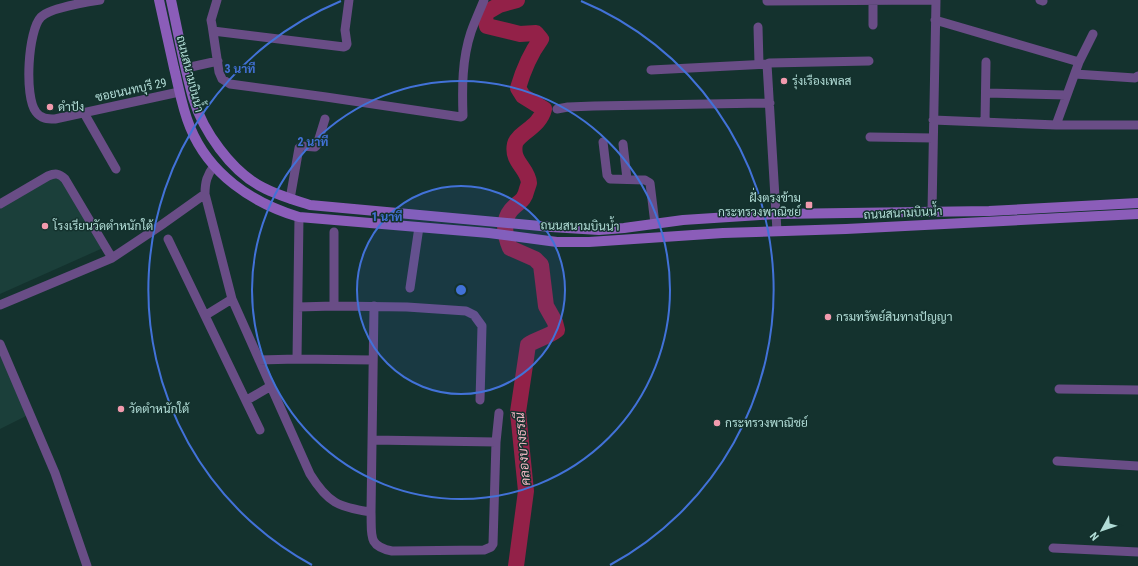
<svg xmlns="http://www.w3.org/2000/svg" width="1138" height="566" viewBox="0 0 1138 566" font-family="'Roboto Condensed',Sarabun,sans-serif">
<rect width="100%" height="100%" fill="#14322e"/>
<path fill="#1b3f3a" d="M60 174 103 248 0 294V205Z
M0 349 28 415 0 429Z"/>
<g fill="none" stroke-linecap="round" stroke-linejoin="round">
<path stroke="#932148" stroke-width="16" d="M516 566 526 491 518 412 528 345C537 339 548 337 557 330L555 322 546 306 541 265 535 259 510 248C505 236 502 221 511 210 519 201 524 202 527 189 527 189 529 183 529 183 528 168 511 162 515 144 518 133 540 127 544 109L523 96 518 88C523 71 530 54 541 39L536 33 520 34 487 26 485 18 487 12 499 5 517 0"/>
<path stroke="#694d86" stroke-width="9" d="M100 0C87 2 50 8 41 17 28 30 24 97 36 112 41 119 48 119 55 119L179 92
M217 0 211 20 212 25 219 72 222 79 230 84 326 97 461 117 463 116C462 88 462 59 471 32 475 21 480 10 484 0
M1040 0 1043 1
M767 1 936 0
M935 20 1079 62
M873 25V1
M758 27 759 64
M213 31 344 47 346 46 347 44 345 30 349 0
M767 64 777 231
M186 68 218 61
M651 70 767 64 769 63 869 61
M1075 74 1135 78 1138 76
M986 93 1066 95
M557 109 568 107 594 106 770 103
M84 113 116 169
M933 120 1056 125H1138
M985 122 986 62
M1056 125 1079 62 1093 34
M870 137 933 138
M603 142 607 175 610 179 645 180 650 183 655 224
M623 144 627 179
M214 166C207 175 205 182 205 194L232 299 310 474C328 503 338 507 371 512
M290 199 299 148 301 146 315 147 317 145 325 119
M0 204 48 176C55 173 59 173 65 179L112 258
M932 211 936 0
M334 232V306
M168 239 260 430
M410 288 419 227
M0 305 112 258 160 226 205 194
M374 306 371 512C372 535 367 546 392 551L484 550 491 547 493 544 496 442 499 413
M298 307 334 306 407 307 466 311 474 315 482 326 480 400
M206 315 232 299
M0 344 55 473 87 566
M297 359 299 217
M259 360 297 359 373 360
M1059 389 1138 390
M247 400 271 386
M372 440 496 442
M1057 461 1138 466
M1053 548 1138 552"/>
<path stroke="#8b5db9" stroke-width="10" d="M159 0C164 23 169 46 174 68 179 88 182 108 190 127 209 174 252 203 299 217L489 233 557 242H589L723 233 846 229 1138 214
M171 0C178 32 184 66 193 98 203 131 231 171 262 187 277 195 294 200 310 205L551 227 599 230 624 228 683 220 776 214 989 211 1138 203"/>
</g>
<circle cx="461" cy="290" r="104" fill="#4272d8" fill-opacity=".12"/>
<g fill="none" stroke="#4272d8" stroke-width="2">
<circle cx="461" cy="290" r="104"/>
<circle cx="461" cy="290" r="209"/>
<path d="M312 565A313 313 0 0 1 341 1M581 1A313 313 0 0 1 610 565"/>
</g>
<g fill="#f29aad" stroke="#14322e" stroke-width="1.5">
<circle cx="784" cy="81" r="4"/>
<circle cx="50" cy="107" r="4"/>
<rect x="805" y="201" width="8" height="8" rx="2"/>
<circle cx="45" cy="226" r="4"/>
<circle cx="828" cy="317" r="4"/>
<circle cx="121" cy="409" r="4"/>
<circle cx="717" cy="423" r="4"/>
</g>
<g text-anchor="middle" stroke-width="3" stroke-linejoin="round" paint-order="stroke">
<g font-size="12" fill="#b1dcd6" stroke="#14322e">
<text transform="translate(190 74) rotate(76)" y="4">ถนนสนามบินน้ำ</text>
<text transform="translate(131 90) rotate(-12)" y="4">ซอยนนทบุรี 29</text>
<text transform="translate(903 213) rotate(-3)" y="4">ถนนสนามบินน้ำ</text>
<text transform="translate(580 226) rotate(1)" y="4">ถนนสนามบินน้ำ</text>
</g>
<g font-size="12" fill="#b1dcd6" stroke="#14322e" text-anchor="start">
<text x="792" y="85">รุ่งเรืองเพลส</text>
<text x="58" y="111">ดำปัง</text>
<text x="801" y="202" text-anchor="end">ฝั่งตรงข้าม<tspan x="801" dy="14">กระทรวงพาณิชย์</tspan></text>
<text x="53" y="230">โรงเรียนวัดตำหนักใต้</text>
<text x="836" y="321">กรมทรัพย์สินทางปัญญา</text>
<text x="129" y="413">วัดตำหนักใต้</text>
<text x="725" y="427">กระทรวงพาณิชย์</text>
</g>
<g font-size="13" font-style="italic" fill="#f6b8c5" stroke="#14322e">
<text transform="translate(522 449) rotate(-95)" y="5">คลองบางธรณี</text>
</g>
</g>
<circle cx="461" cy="290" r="6" fill="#4272d8" stroke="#14322e" stroke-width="2"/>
<g font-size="12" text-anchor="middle" font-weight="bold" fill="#4272d8" stroke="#14322e" stroke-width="3" stroke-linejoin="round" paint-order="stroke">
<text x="240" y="73">3 นาที</text>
<text x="313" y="146">2 นาที</text>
<text x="387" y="221">1 นาที</text>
</g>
<g transform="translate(1102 530) rotate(230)" stroke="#14322e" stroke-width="3" paint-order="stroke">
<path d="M0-3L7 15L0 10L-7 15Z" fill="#b1dcd6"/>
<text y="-6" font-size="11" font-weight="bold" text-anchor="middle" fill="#b1dcd6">N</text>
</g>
</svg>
